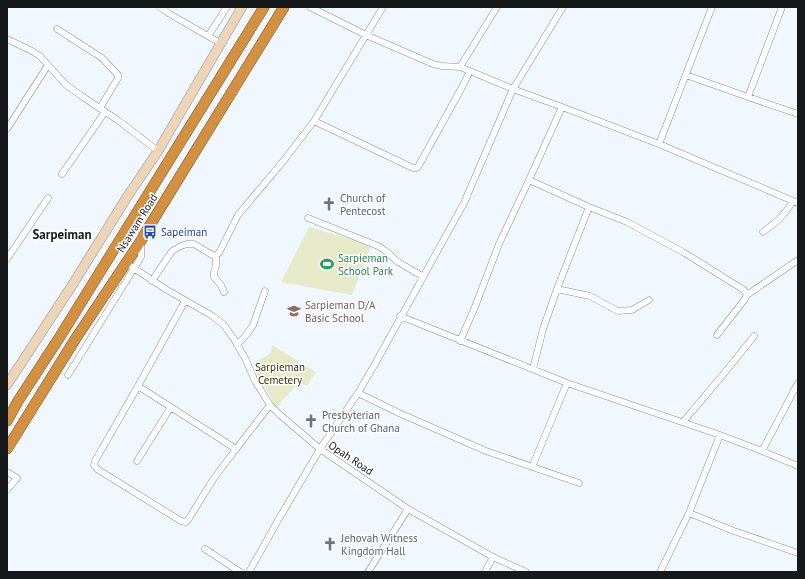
<svg xmlns="http://www.w3.org/2000/svg" width="805" height="579" viewBox="0 0 805 579" font-family="'PT Sans',sans-serif">
<rect width="100%" height="100%" fill="#f0f7fe"/>
<path fill="#e7eac8" d="M309 227 371 245 352 295 281 282Z
M272 345 316 372 307 386 299 382 276 408 253 364 271 353Z"/>
<g fill="none" stroke-linecap="round" stroke-linejoin="round">
<g stroke="#899096" stroke-width="7">
<path id="minor" d="M160 7 168 13 220 43
M310 7 366 35 433 64 442 66 460 67 470 71 513 89 562 107 659 144 798 203
M57 29 102 58 118 75V78L100 108
M208 36 227 7
M7 39 30 50 40 56 66 85 83 97 119 121 158 151
M460 67 497 7
M686 75 748 97 798 114
M748 97 782 7
M314 121 413 168H416L418 167 461 89 470 71
M7 129 48 65
M659 144 712 7
M62 174 105 112
M529 180 589 207 627 222 683 252 744 290 747 295 745 299 717 335
M308 218 378 246 386 251 398 262 422 276
M763 232C778 221 783 217 793 201
M216 255V266L214 272V277L221 285 224 292
M7 259 48 198
M126 263 167 290 211 315 223 324 234 339 246 360 254 379 270 405 279 414 320 449 408 509 493 557 526 572
M152 281 172 251 181 246 187 244H194L214 256 219 253 238 215 285 159 314 121 383 7
M557 289 590 296 618 311 632 310 649 300
M747 295 798 260
M185 301 138 386 95 461 94 465 97 469 181 521 186 522 188 520 214 478 236 449
M400 316 567 383 720 435 762 451 798 383
M460 341 475 307 499 244 529 180 562 107
M237 345 247 334 253 325 265 291
M533 369 543 329 557 289 589 207
M68 375 141 257V243
M138 386 236 449 270 405
M358 393 399 413 486 451 579 483
M683 422C700 402 718 381 735 360 741 352 748 344 754 336
M762 451 798 466
M137 461 171 407
M532 467 567 383
M7 472 17 478 7 490
M689 513 734 531 798 553
M205 549 240 572
M249 572 277 522 320 449 358 393 375 364 464 203 513 89 563 7
M368 572 408 509
M485 572 493 557
M660 572 689 513 720 435"/>
</g>
<g stroke="#899096" stroke-width="10">
<path id="secondary" d="M7 385 71 287 127 197 158 151 242 7"/>
</g>
<g stroke="#895416" stroke-width="11">
<path id="trunk" d="M7 421 18 401 61 335 264 7
M7 449 76 338 142 239 147 230 284 7"/>
</g>
<use href="#minor" stroke="#fff" stroke-width="6"/>
<use href="#secondary" stroke="#eed5b8" stroke-width="9"/>
<use href="#trunk" stroke="#d29043" stroke-width="10"/>
</g>
<defs>
<g id="church-bare" transform="scale(1.08)"><path d="M-1.2-6h2.4v3.5h3.3v2.4h-3.3V6h-2.4V-.1h-3.3v-2.4h3.3Z" fill="#6b7280" stroke="#fff" stroke-width="2.5" paint-order="stroke"/></g>
<g id="bus-bare" transform="scale(1.08)"><path d="M-5-6H5V4H4V6H2V4H-2V6H-4V4H-5ZM-3.5-4V0h7V-4ZM-3.5 1.2v1.5H-2V1.2ZM2 1.2v1.5H3.5V1.2Z" fill="#1a4fb4" stroke="#fff" stroke-width="2.5" paint-order="stroke"/></g>
<g id="stadium-bare" transform="scale(1.08)"><path d="M0-5a6.5 5 0 1 0 0 10a6.5 5 0 1 0 0-10ZM-3.5-1.8h7v3.6h-7Z" fill="#2e9e5b" stroke="#fff" stroke-width="2.5" paint-order="stroke"/></g>
<g id="school-bare" transform="scale(1.08)"><path d="M0-5L7-2L0 1L-7-2ZM-4 1L0 2.5L4 1V4Q0 6-4 4Z" fill="#8d6e63" stroke="#fff" stroke-width="2.5" paint-order="stroke"/></g>
</defs>
<g fill-rule="evenodd">
<use href="#church-bare" x="329" y="204"/>
<use href="#bus-bare" x="150" y="232"/>
<use href="#stadium-bare" x="327" y="264"/>
<use href="#school-bare" x="294" y="311"/>
<use href="#church-bare" x="311" y="421"/>
<use href="#church-bare" x="330" y="544"/>
</g>
<g text-anchor="middle" stroke-width="3" stroke-linejoin="round" paint-order="stroke">
<g font-size="11" fill="#5b616d" stroke="#fff" text-anchor="start">
<text x="340" y="202">Church of<tspan x="340" dy="13">Pentecost</tspan></text>
<text x="322" y="419">Presbyterian<tspan x="322" dy="13">Church of Ghana</tspan></text>
<text x="341" y="542">Jehovah Witness<tspan x="341" dy="13">Kingdom Hall</tspan></text>
</g>
<g font-size="11" fill="#16181a" stroke="#fff">
<text transform="translate(137 223) rotate(-58)" y="4">Nsawam Road</text>
<text transform="translate(351 458) rotate(34)" y="4">Opah Road</text>
</g>
<g font-size="11" fill="#164399" stroke="#fff" text-anchor="start">
<text x="161" y="236">Sapeiman</text>
</g>
<g font-size="11" fill="#27864d" stroke="#fff" text-anchor="start">
<text x="338" y="262">Sarpieman<tspan x="338" dy="13">School Park</tspan></text>
</g>
<g font-size="11" fill="#785e54" stroke="#fff" text-anchor="start">
<text x="305" y="309">Sarpieman D/A<tspan x="305" dy="13">Basic School</tspan></text>
</g>
<g font-size="11" fill="#333506" stroke="#fff">
<text x="280" y="371">Sarpieman<tspan x="280" dy="13">Cemetery</tspan></text>
</g>
<g font-size="13" font-weight="bold" fill="#16181a" stroke="#fff">
<text x="62" y="239">Sarpeiman</text>
</g>
</g>
<rect width="805" height="579" fill="none" stroke="#16181a" stroke-width="16"/>
</svg>
